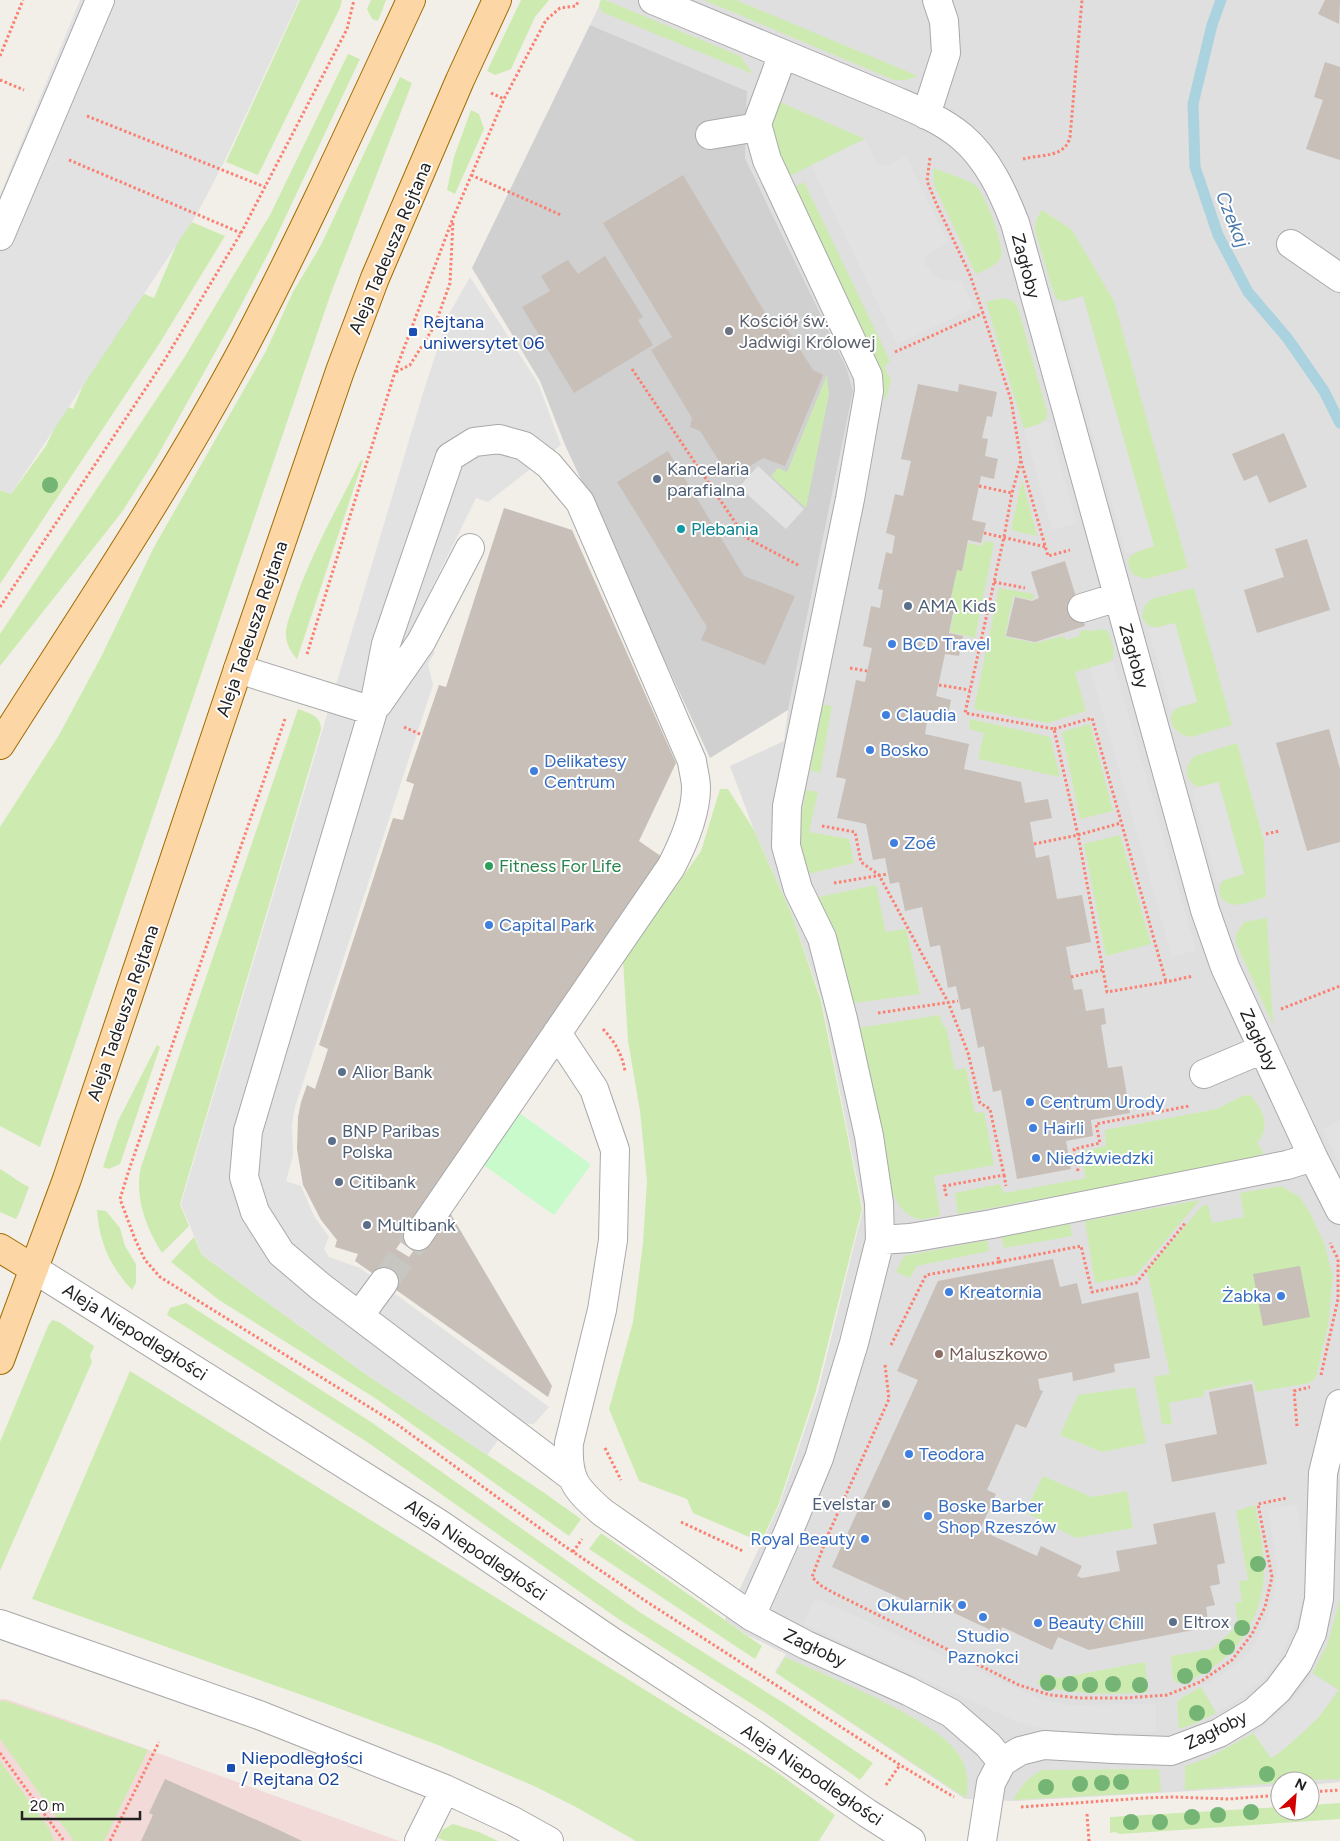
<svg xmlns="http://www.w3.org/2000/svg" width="1340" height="1841" viewBox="0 0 1340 1841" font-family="Figtree,sans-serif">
<rect width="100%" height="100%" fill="#f2efe9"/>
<path fill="#e0dfdf" d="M602 0H1340V1782L1310 1785V1781H1280V1786L1014 1801 965 1799 775 1672 786 1654 747 1635 725 1620 779 1506 818 1391 863 1209 822 1001 792 915 754 830 730 766 784 741 788 710 853 391 847 369 745 158 747 91 590 25Z"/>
<path fill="#f2dad9" d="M0 1699H6L67 1720 399 1841H0Z"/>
<path fill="#d0d0d0" d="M590 25 747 91 745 158 847 369 853 391 788 710 710 758 565 445 540 381 472 268Z"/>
<path fill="#cdebb0" d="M300 0H342L340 8 258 175 226 162Z
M371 0H386L378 21 372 19 367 9Z
M521 0H549L535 17 511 69 495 75 487 71Z
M601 0H605L740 56 753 74 602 12 599 4Z
M704 0H736L918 76 906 80H894Z
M348 54 360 59 269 252 231 324 158 455 122 512 0 666V634L184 358 233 276 270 215Z
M400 77 412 83 331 293 40 1147 0 1126V827L59 735 101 657 154 547 266 351 293 292 321 245Z
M780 102 865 139 790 176C775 145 765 137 780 102Z
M471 110 479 114 484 129 455 194 447 190 454 157Z
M933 168C943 172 970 180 976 186 985 193 1005 247 1001 257 997 266 984 270 976 274L934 185Z
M804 182 890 361 884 367 891 380 886 399 884 398V383L879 366 795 187Z
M1042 210 1072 230 1114 301 1188 568 1145 579 1134 575C1118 554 1139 552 1154 546L1083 296 1065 301 1056 299 1053 291 1035 230 1036 220Z
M187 220 225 236 161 341 0 584V490L11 494 46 446 58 420 0 378 73 409 107 329 46 253 154 298Z
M1002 298 1014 301 1018 308 1047 412V418L1039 424 1024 429 986 302Z
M827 375 829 394 806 508 771 476 778 468 787 472Z
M361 460 363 461 297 659C290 652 285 641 286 631 287 620 293 609 296 598 313 550 339 505 361 460Z
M1022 480 1037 536 1011 530Z
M984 541 994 543 975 638 950 632 956 603 950 602 957 570 962 571 968 543 982 546Z
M999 588 1034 594 1033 600 1013 596 1005 637 1035 643 1064 636 1066 640 1079 636 1081 630 1096 631 1099 629 1108 631 1114 650 1113 658 1109 662 1075 672 1086 711 1048 723 974 709Z
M1194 588 1232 725 1191 737C1179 737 1163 721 1175 710 1180 705 1191 705 1197 702L1175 623C1162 626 1150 633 1142 617L1144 607 1151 599Z
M823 705 832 706 820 773 810 770Z
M298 709C309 713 322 716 321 730L180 1204 189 1226 162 1253C146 1228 134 1197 141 1167Z
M970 719 1050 737 1060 777 978 759 984 733 969 729Z
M1090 724 1113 811 1080 819 1062 732Z
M1237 743 1264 842 1266 897C1254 900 1231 912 1222 898 1217 891 1220 886 1223 880L1244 874 1219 782 1198 787C1184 780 1183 766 1195 756Z
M720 789H728L754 830 765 855 792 915 821 1001 862 1209 816 1391 778 1506 761 1542 693 1513 687 1499 639 1481 609 1409 633 1322 643 1243 647 1181 640 1111 628 1041 623 961 701 851Z
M806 790 818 792 809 832 849 839 854 863 808 874 800 853 799 827Z
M1120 835 1151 944 1106 956 1084 844Z
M876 885 886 932 906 929 920 994 854 1003 839 949 819 897Z
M1267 918 1273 1025 1236 943V934L1244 922Z
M940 1015 943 1026 946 1027 955 1070 966 1068 975 1113 984 1112 994 1165 934 1176 940 1216C933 1217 925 1220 919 1219 902 1216 893 1196 888 1182L858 1028Z
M157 1045 160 1047 120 1164 109 1169 103 1167 118 1121Z
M1250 1095C1264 1110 1271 1127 1257 1143L1264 1153 1253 1157 1089 1190 958 1214 955 1193 1000 1184 1004 1193 1086 1178 1080 1152 1106 1146 1105 1130 1217 1109 1242 1096Z
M0 1169C11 1175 18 1182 29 1187L20 1211 16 1219 0 1212Z
M1281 1186 1300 1197 1311 1215 1325 1246 1333 1277 1328 1326 1316 1377 1310 1383 1256 1392 1253 1380 1203 1391 1204 1396 1169 1403 1172 1424H1162L1154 1377 1170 1374 1147 1271 1202 1206 1208 1205 1212 1223 1244 1217 1240 1193Z
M1200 1200 1136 1275 1095 1283 1085 1221Z
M97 1210 106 1211 120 1228 125 1246 136 1264V1283L132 1290C110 1266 99 1242 97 1210Z
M1070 1224 1072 1236 1004 1248 1002 1237Z
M194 1237 202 1255 367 1375 543 1492 581 1519 569 1536 378 1400 219 1300 171 1262Z
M987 1240 989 1251 917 1266 910 1278 896 1272 904 1256Z
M186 1303 371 1422 641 1613 790 1707 873 1763 860 1780 766 1713 617 1618 367 1442 167 1315 170 1308Z
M52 1320 59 1322 94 1346 90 1356 92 1362 0 1571V1442L48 1326Z
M130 1371 742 1750 778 1773 835 1815 819 1841H636L574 1806 534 1786 438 1745 327 1704 32 1599Z
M1135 1387 1146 1443 1102 1452 1060 1435 1078 1395Z
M1043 1476 1092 1497 1127 1491 1133 1528 1076 1538 1025 1512Z
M1255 1505C1259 1528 1265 1552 1264 1574 1263 1611 1242 1649 1211 1668 1201 1674 1188 1684 1176 1683L1172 1676 1171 1656 1212 1649 1238 1625 1235 1603 1242 1602 1239 1581 1248 1580 1236 1511Z
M601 1533 762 1646 755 1659 589 1549Z
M1340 1599V1779L1280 1781V1783L1185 1790V1766L1206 1759 1254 1733 1272 1758C1298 1739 1320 1717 1339 1690L1314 1674 1313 1672 1328 1643Z
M785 1657C830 1677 875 1695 917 1720 931 1729 946 1738 956 1751 967 1764 970 1783 966 1798L776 1673Z
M1145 1662 1148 1692C1116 1695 1066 1695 1037 1684L1042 1673 1059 1678Z
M1201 1687 1216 1713 1196 1723 1179 1729 1177 1702 1183 1697Z
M0 1701H6L148 1750 104 1841H74L0 1739Z
M0 1761 49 1828 54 1841H0Z
M1159 1769 1161 1792 1013 1800C1021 1786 1028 1777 1042 1770Z
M1340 1803V1819L1120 1834 1115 1832 1110 1833V1817L1280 1807V1811H1310V1805Z
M453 1824 479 1832 498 1841H446L438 1838 442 1830Z"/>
<path fill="#c8facc" d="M518 1112 589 1163 590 1166 554 1215 482 1164Z"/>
<path fill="#e2e2e2" d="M80 0H299L224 162 197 214 11 494 0 490V195Z
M865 139 877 162 882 166H887L906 156 948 243 927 254 925 258V264L932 273 941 279 952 281 961 280 974 308 897 344 811 165Z
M470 277 538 383 561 445 488 502 476 498 407 638 435 652 428 664 433 685 295 1107 292 1125 293 1155 286 1181 301 1186 314 1216 329 1237 324 1249 329 1257 360 1268 549 1407 534 1424 511 1423 487 1455 367 1375 202 1255 181 1204 424 390 449 314Z
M1083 297 1154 546 1126 554 1056 304Z
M1048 422 1077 523 1052 530 1024 429Z
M758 466 804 509 786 529 739 487Z
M1175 623 1197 702 1171 709 1148 630Z
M1113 661 1196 950 1172 957 1090 668Z
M1218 782 1244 874 1217 882 1192 790Z
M1340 1120V1165L1322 1129Z
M1297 1504 1304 1550 1305 1568 1303 1600 1299 1615 1286 1645 1277 1662 1267 1675 1242 1697 1217 1713 1202 1687 1225 1673 1246 1656 1254 1645 1267 1619 1274 1594 1277 1567 1268 1510Z
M815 1598 1043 1700 1069 1705 1156 1704V1732L1070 1733 1035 1727 1018 1722 803 1624Z
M1313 1675 1338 1690 1319 1717 1285 1748 1271 1758 1254 1734 1287 1707Z"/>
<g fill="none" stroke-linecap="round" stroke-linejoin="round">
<path stroke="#aad3df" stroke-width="11" d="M1221 0 1212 25 1193 104 1195 167 1218 235 1248 292 1288 339 1324 391 1340 423"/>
</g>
<path fill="#c7bfb8" d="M1325 0H1340L1339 24 1318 14Z
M1325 62 1340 67V160L1306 149 1323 100 1314 97Z
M683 175 773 326 782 321 813 370 823 375 785 466 763 458 730 478 700 431 690 427 692 418 651 350 672 337 603 223Z
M605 256 643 317 638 320 653 345 574 393 522 307 550 291 541 276 557 266 568 260 578 274Z
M918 384 958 392 959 384 997 392 992 417 987 416 982 438 988 439 985 456 998 459 996 468 994 479 981 476 972 520 986 523 981 543 968 540 962 571 957 570 950 602 955 603 949 633 963 636 959 656 945 654 936 696 951 700 947 720 928 716 925 734 969 744 964 769 1021 782 1025 803 1048 799 1052 818 1030 822 1036 858 1049 855 1057 899 1082 895 1091 942 1066 947 1074 990 1082 989 1086 1011 1104 1008 1106 1024 1101 1025 1108 1068 1122 1066 1130 1113 1091 1120 1093 1136 1066 1141 1071 1169 1017 1179 1001 1090 993 1092 984 1046 978 1048 970 1008 961 1010 956 986 948 988 940 945 930 947 922 907 905 911 899 882 890 884 885 858 873 860 866 824 837 818 846 779 836 777 856 680 865 682 872 648 863 646 871 606 880 608 883 590 878 589 886 552 892 554 895 536 886 533 895 494 903 496 911 461 901 459Z
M1284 433 1307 487 1269 503 1257 475 1244 481 1232 454Z
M668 451 744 576 795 596 765 665 701 640 707 627 617 482Z
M504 508 572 530 676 763 639 841 665 859 396 1249 409 1257 446 1206 552 1386 548 1397 355 1261 358 1254 335 1247 337 1240 321 1220 303 1185 297 1149 298 1117 301 1102 307 1085 315 1089 328 1049 319 1045 393 818 403 820 414 784 406 781 439 685 446 687Z
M1307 539 1330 610 1257 633 1244 590 1284 577 1275 549Z
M1065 561 1085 626 1035 642 1006 636 1015 597 1032 601 1039 598 1031 572Z
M1329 729 1340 769V842L1307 851 1276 743Z
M1053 1259 1060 1287 1077 1283 1082 1304 1138 1292 1150 1358 1114 1364 1115 1372 1079 1380 1073 1381 1072 1372 1038 1379 1040 1390 1043 1391 1026 1428 1016 1424 987 1490 996 1494 980 1530 1037 1556 1041 1546 1082 1566 1077 1576 1082 1578 1120 1571 1116 1551 1157 1544 1153 1524 1215 1512 1225 1563 1217 1565 1220 1584 1210 1586 1215 1605 1206 1607 1209 1627 1089 1650 1058 1637 1052 1650 1002 1627 999 1634 937 1605 933 1613 832 1567 918 1380 897 1371 938 1281Z
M1300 1266 1310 1317 1263 1326 1253 1274Z
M1252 1384 1267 1464 1172 1482 1165 1444 1217 1434 1209 1392Z
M165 1779 279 1830 302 1841H141L153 1815 149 1813Z"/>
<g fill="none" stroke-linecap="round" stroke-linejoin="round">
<path stroke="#c8c6c1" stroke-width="28" stroke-dasharray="28 14" stroke-linecap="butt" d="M384 1282 418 1236"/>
<g stroke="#a9a9a9" stroke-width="30">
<path id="minor" d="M653 0 894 100C917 110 942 120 962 137 988 159 1003 192 1015 223L1205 910 1225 967 1313 1157 1340 1210
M926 115 946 53 944 21 937 0
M710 135 758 127
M0 236 100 0
M1291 244 1340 278
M1082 608 1118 597
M238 669 373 711
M378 704 421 642 470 548
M557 1033 594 1089 615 1150 613 1240 602 1310 569 1443C567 1480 576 1489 602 1512L751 1616 806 1645 908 1691 951 1713 988 1745 1002 1762
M1204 1074 1263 1049
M418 1236 671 867C683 844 696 815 696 788 696 779 693 770 692 761L580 502 549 465 524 446 499 439 474 442 450 457 386 644 373 711 248 1131 244 1177 255 1212 281 1253 321 1287 572 1477
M880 1240 910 1238 992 1224 1287 1165 1313 1157
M34 1269 438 1523 611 1641 753 1734 867 1813 911 1841
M359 1316 384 1282
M751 1616 788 1533 819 1458 854 1343 880 1240 879 1203 869 1136 843 1019 822 938 798 889 786 846 787 806 850 499 869 391 868 376 767 160 757 124 783 54
M0 1624 259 1715 445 1789 513 1821 549 1841
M419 1841 445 1789
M982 1841 991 1783 1002 1762 1020 1751 1044 1745 1113 1749 1171 1751 1219 1733 1254 1712 1278 1690 1298 1663 1312 1633 1319 1599 1323 1473 1340 1404"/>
</g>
<g stroke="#a06b00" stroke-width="30">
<path id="major" d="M0 745C83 614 171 484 244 347 304 233 357 116 411 0
M0 1248 34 1269
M0 1360 67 1179 238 669 340 371 375 278 460 80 497 0"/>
</g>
<path stroke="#fa8072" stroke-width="3" stroke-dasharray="2.5 2.5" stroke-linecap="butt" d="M0 56 23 0
M0 80 24 90
M491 93 504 99
M87 116 265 187
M930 158 927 181 936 203 970 275 983 313 1011 400 1021 460 1012 493 1004 537 965 713 1054 729 1078 835 1107 992 1166 982 1193 976
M1023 159C1042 154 1065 158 1070 137L1082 0
M69 160 241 233
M471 175 561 215
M895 352 983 313
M632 369 745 537 800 566
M396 372 410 365 435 325 450 283 453 221
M1021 461 1048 556 1070 550
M979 486 1012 493
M984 533 1046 547
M994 582 1025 588
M0 607 164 361 241 233 347 29 354 0
M961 646 980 649
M307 654 395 372 453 218 504 99 546 20 560 8 576 6 579 0
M850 668 867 671
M939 685 970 690
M285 719 129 1170 120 1199 135 1239 145 1260 160 1277 398 1425 563 1545 644 1600 900 1765 954 1797
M404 727 422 735
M1054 729 1092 718 1166 982
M822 826 855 832 861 862 879 875 948 1002 968 1053 980 1103 990 1109 1004 1175 944 1186 947 1198
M1266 834 1279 831
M1034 844 1078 835 1121 823
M834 883 888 874
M1071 977 1102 970
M1281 1009 1340 986
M878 1013 958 1001
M603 1029C615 1042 622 1054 625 1071
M1078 1171 1074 1149 1100 1143 1096 1124 1189 1106
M1004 1175 1006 1186
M999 1262 1081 1246 1092 1292 1136 1283 1186 1222
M891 1345 926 1275 999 1262 998 1257
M885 1365 889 1399 827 1537 812 1577 820 1585 832 1592 1019 1685 1050 1695 1079 1698H1125L1167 1695 1200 1682 1232 1660 1252 1634 1265 1607 1272 1577 1258 1504 1287 1498
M1321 1375 1338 1299V1259L1330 1243
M1297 1426 1294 1391 1310 1387
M605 1448 621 1480
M681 1522 743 1551
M573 1552 582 1539
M0 1753 64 1841
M886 1785 900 1765
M1310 1792 1340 1790
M1021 1807 1144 1798 1173 1797 1229 1799 1280 1795
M1087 1814 1089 1841
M110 1841 159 1742"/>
<use href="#minor" stroke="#fff" stroke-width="28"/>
<use href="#major" stroke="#fcd6a4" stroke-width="28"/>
</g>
<g fill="#74b475">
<circle cx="50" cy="485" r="8"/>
<circle cx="1258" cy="1564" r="8"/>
<circle cx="1242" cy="1628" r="8"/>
<circle cx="1227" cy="1647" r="8"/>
<circle cx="1204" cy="1666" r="8"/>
<circle cx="1185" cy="1676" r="8"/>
<circle cx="1048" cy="1683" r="8"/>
<circle cx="1070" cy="1684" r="8"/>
<circle cx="1113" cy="1684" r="8"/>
<circle cx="1090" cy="1685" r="8"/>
<circle cx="1140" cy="1685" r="8"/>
<circle cx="1197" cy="1713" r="8"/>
<circle cx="1267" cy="1774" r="8"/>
<circle cx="1121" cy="1782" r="8"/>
<circle cx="1102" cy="1783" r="8"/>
<circle cx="1080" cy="1784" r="8"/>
<circle cx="1046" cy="1787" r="8"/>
<circle cx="1251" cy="1812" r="8"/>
<circle cx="1218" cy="1815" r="8"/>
<circle cx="1192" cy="1817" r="8"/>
<circle cx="1131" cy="1822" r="8"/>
<circle cx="1160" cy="1822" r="8"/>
</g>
<circle fill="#6b7280" stroke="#fff" stroke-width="2" cx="729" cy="331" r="5"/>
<g fill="#1a4fb4" stroke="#fff" stroke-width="2">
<rect x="408" y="327" width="10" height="10" rx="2.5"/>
<rect x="226" y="1763" width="10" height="10" rx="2.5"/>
</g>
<g fill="#5c6f8a" stroke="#fff" stroke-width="2">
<circle cx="657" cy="479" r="5"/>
<circle cx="908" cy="606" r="5"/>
<circle cx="342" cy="1072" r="5"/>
<circle cx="332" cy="1141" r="5"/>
<circle cx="339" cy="1182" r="5"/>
<circle cx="367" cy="1225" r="5"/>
<circle cx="886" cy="1504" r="5"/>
<circle cx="1173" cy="1622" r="5"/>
</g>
<circle fill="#0f9aa8" stroke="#fff" stroke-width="2" cx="681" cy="529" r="5"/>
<g fill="#3f7fe0" stroke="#fff" stroke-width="2">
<circle cx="892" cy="644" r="5"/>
<circle cx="886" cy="715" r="5"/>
<circle cx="870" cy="750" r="5"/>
<circle cx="534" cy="771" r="5"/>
<circle cx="894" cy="843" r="5"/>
<circle cx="489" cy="925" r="5"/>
<circle cx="1030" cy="1102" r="5"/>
<circle cx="1033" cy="1128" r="5"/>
<circle cx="1036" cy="1158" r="5"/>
<circle cx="949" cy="1292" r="5"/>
<circle cx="1281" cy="1296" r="5"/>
<circle cx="909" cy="1454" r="5"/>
<circle cx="928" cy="1516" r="5"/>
<circle cx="865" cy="1539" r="5"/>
<circle cx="962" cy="1605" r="5"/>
<circle cx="983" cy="1617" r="5"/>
<circle cx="1038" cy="1623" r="5"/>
</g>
<circle fill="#2e9e5b" stroke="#fff" stroke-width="2" cx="489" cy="866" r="5"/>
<circle fill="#8d6e63" stroke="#fff" stroke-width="2" cx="939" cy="1354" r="5"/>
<g text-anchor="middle" stroke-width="4" stroke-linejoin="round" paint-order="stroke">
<g font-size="18" fill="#222" stroke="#fff">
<text transform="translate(390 248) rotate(-67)" y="6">Aleja Tadeusza Rejtana</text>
<text transform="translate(1026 266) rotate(75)" y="6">Zagłoby</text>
<text transform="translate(252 629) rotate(-71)" y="6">Aleja Tadeusza Rejtana</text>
<text transform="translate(1134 656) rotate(74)" y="6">Zagłoby</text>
<text transform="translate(123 1013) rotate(-71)" y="6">Aleja Tadeusza Rejtana</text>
<text transform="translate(1259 1040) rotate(65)" y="6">Zagłoby</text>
<text transform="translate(135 1332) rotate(32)" y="6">Aleja Niepodległości</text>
<text transform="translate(476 1550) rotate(34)" y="6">Aleja Niepodległości</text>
<text transform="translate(815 1648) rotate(25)" y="6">Zagłoby</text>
<text transform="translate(1216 1730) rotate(-26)" y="6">Zagłoby</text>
<text transform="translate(812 1775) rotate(34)" y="6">Aleja Niepodległości</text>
</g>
<g font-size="18" fill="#5b616d" stroke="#fff" text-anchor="start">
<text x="739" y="327">Kościół św.<tspan x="739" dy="21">Jadwigi Królowej</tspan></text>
</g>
<g font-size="18" fill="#164399" stroke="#fff" text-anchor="start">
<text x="423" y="328">Rejtana<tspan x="423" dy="21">uniwersytet 06</tspan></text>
<text x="241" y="1764">Niepodległości<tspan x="241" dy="21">/ Rejtana 02</tspan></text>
</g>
<g font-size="18" fill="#4e5e75" stroke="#fff" text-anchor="start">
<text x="667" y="475">Kancelaria<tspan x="667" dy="21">parafialna</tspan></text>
<text x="918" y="612">AMA Kids</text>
<text x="352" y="1078">Alior Bank</text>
<text x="342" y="1137">BNP Paribas<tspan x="342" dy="21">Polska</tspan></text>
<text x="349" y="1188">Citibank</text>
<text x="377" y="1231">Multibank</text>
<text x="876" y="1510" text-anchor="end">Evelstar</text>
<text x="1183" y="1628">Eltrox</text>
</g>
<g font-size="18" fill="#0d838f" stroke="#fff" text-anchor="start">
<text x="691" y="535">Plebania</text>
</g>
<g font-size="18" fill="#366cbe" stroke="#fff" text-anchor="start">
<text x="902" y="650">BCD Travel</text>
<text x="896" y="721">Claudia</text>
<text x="880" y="756">Bosko</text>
<text x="544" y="767">Delikatesy<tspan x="544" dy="21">Centrum</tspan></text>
<text x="904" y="849">Zoé</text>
<text x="499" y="931">Capital Park</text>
<text x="1040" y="1108">Centrum Urody</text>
<text x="1043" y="1134">Hairli</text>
<text x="1046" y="1164">Niedźwiedzki</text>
<text x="959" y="1298">Kreatornia</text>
<text x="1271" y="1302" text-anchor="end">Żabka</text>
<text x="919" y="1460">Teodora</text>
<text x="938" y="1512">Boske Barber<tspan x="938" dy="21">Shop Rzeszów</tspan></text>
<text x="855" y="1545" text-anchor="end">Royal Beauty</text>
<text x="952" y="1611" text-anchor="end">Okularnik</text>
<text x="1048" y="1629">Beauty Chill</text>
<text x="983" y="1642" text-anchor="middle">Studio<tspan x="983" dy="21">Paznokci</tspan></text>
</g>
<g font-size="18" fill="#27864d" stroke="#fff" text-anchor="start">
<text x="499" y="872">Fitness For Life</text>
</g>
<g font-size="18" fill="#785e54" stroke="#fff" text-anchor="start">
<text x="949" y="1360">Maluszkowo</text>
</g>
<g font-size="19" font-style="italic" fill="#4a7aab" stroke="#fff">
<text transform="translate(1233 219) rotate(68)" y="7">Czekaj</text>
</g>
</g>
<g transform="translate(1295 1796) rotate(26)"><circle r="24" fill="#ffffff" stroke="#a7a7a7"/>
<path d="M0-4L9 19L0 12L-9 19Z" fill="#d40000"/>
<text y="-8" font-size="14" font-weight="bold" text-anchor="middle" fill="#222222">N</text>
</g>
<path d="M22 1811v8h118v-8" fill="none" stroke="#222222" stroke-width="2.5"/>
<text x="30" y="1811" font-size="15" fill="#222222" stroke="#ffffff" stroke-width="4" paint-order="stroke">20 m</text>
</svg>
